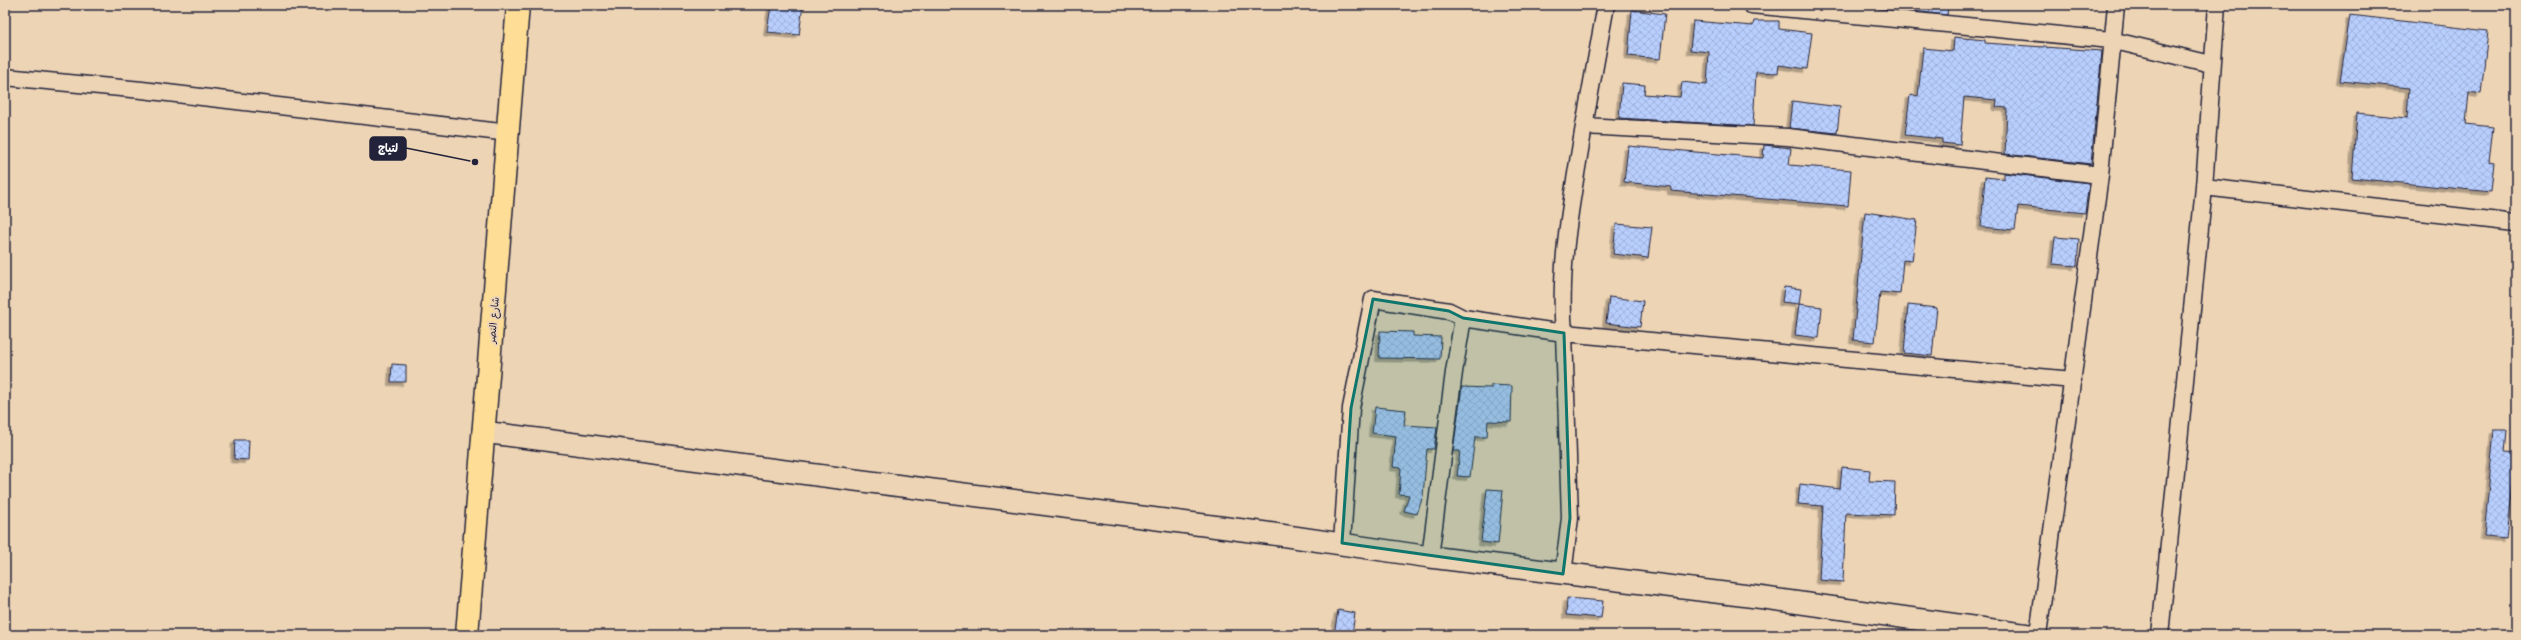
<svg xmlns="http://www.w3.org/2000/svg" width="2521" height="640" viewBox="0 0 2521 640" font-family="Kalam,'Playpen Sans Arabic',sans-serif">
<defs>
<pattern id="building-cross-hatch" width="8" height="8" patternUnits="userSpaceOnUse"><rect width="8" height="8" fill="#b8cefd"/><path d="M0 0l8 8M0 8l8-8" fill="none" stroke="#9eb1da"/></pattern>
<filter id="shadow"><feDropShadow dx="-3.5" dy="3.5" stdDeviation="0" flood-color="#0004"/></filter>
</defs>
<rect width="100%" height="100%" fill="#edd4b5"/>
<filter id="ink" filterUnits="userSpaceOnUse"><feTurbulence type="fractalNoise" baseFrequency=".025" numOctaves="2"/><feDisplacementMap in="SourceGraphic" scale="8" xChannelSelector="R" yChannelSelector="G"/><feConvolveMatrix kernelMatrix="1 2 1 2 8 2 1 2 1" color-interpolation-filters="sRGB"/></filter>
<g filter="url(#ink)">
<path fill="url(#building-cross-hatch)" stroke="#22223b" filter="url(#shadow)" d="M771 5H803L799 35 767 32Z
M1914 5H1948L1947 15 1913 11Z
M1632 10 1665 14 1660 59 1628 56Z
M2350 15 2488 31 2481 94 2469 92 2466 124 2493 127 2489 161 2494 162 2491 192 2352 178 2357 113 2407 118 2409 88 2340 81Z
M1693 21 1753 26 1754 21H1779V29L1812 33 1807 69 1779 65 1778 73 1756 72 1753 126 1619 118 1622 83 1645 85 1644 94 1680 97 1682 82 1707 85 1709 52 1690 50Z
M1954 37 1985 40V43L2102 51 2091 164 2005 154 2007 108 1996 107 1997 100 1964 97 1960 145 1942 143V139L1905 135 1910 95 1918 96 1923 48 1953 51Z
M1792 101 1840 107 1837 133 1789 128Z
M1764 145 1791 148 1789 165 1851 170 1848 206 1671 191V187L1624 182 1628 146 1763 158Z
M2004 173 2089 183 2085 213 2018 206 2015 230 1981 227 1985 177 2004 179Z
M1865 212 1917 220 1912 261 1903 260 1900 294 1880 292 1875 342 1853 340Z
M1616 224 1652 227 1648 258 1613 254Z
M2055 237 2079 239 2077 266 2052 264Z
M1784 287 1801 289 1799 304 1822 307 1819 338 1795 335 1799 304 1782 302Z
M1609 297 1643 301 1640 327 1606 323Z
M1908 305 1937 308 1932 356 1904 353Z
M1380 331 1413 332V336L1441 337 1440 359 1379 358Z
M392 364 406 365V382H391Z
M1491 385 1512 386 1511 422 1488 421 1487 437H1475L1470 477 1457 476 1460 451H1453L1462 387 1491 388Z
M1375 407 1406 410 1404 425 1437 427 1434 449H1427L1423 496 1417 514 1404 511 1409 495 1399 494 1401 468 1393 467 1396 436 1372 433Z
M2494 430H2507L2505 452 2516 453 2507 539 2484 537Z
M235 440H249L248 460 234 459Z
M1842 467 1870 470 1869 481 1895 482 1894 515 1846 513 1843 582 1819 580 1823 506 1798 504 1800 484 1840 489Z
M1487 489 1503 490 1498 544 1481 542Z
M1567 598 1603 601 1601 618 1566 615Z
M1338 610 1355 613 1352 635H1334Z"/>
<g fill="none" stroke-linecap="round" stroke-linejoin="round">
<g stroke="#22223b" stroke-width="19">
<path id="minor" d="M1606 5 1584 126 1788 137 2100 175
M1751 5 2111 40 2211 64
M5 77 142 90 509 133
M2204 187 2516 223
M1342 543 1351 408 1373 299 1449 311 1463 318 1564 333C1558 264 1573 194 1584 126
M1430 557 1454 372 1463 318
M1563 574 1570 518 1564 333 2073 380
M2038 635 2100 175 2116 5
M2160 635 2204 187 2217 5"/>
</g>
<g stroke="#22223b" stroke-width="24">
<path id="tertiary" d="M483 432 1266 533 1430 557 1765 598 2029 635"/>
</g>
<g stroke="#22223b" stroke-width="25">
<path id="primary" d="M467 635 518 5"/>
</g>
<use href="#minor" stroke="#edd4b5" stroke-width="16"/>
<use href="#tertiary" stroke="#edd4b5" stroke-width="21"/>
<use href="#primary" stroke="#fedd96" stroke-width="22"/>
</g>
</g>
<path fill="#0f766e" fill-opacity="0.2" stroke="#0f766e" stroke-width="3" stroke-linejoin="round" d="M1373 299 1449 311 1463 318 1564 333 1570 518 1563 574 1342 543 1351 408Z"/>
<g text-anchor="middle" stroke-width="4" stroke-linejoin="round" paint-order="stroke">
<g font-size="10" fill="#22223b" stroke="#edd4b5">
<text transform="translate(493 320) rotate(-85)" y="4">شارع النصر</text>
</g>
</g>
<path fill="none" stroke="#22223b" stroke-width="1.5" d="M475 162L406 148"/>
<circle fill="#22223b" stroke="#edd4b5" stroke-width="1.5" cx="475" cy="162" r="4"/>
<rect fill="#22223b" stroke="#22223b" stroke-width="1.5" x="370" y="137" width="36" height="23" rx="4"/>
<g font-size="11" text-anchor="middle" font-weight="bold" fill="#fff">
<text x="388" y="152">لتياج</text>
</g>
<rect width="2521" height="640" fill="none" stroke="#edd4b5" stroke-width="20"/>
<rect x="10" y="10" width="2501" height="620" fill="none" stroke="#22223b" stroke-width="1.5" filter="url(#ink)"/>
</svg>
